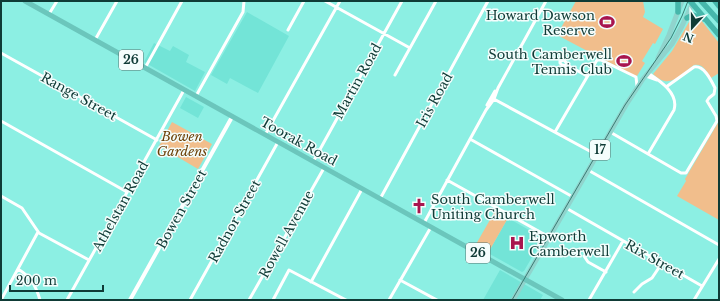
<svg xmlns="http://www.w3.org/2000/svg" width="720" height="301" viewBox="0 0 720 301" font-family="'Libre Baskerville',serif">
<rect width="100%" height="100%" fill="#8cefe3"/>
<path fill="#73e4d7" d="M247 12 289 36 258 93 230 78 227 84 211 75Z
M154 43 170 51 173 46 189 55 186 62 205 72 195 91 144 62Z
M186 97 204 107 198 118 180 108Z
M508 218 543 238 524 271 522 272 488 253Z
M500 270 543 295 540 300H483Z"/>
<path fill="#f1be8c" d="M576 1H643L645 12 643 17 663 29 655 44 653 43 642 61 645 63 637 76 633 75 557 35Z
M692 18H697L701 20 719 43V73L711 78C707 72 703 63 694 65 679 76 669 90 653 74L672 51 689 22Z
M719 121V220L677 196 686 181 685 179Z
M172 122 212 144 198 169 159 146Z
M495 211 508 218 488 253 475 246Z"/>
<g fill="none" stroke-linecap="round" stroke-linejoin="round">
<path stroke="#fff" stroke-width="3" d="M325 1 410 48
M49 14 57 1
M288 30 304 1
M95 40 117 1
M1 53 157 140
M560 61V63L562 65 569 66 587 76
M560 61 564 60 569 66
M145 68 182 1
M648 73C660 81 679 93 674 110L648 154
M395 75 436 1
M646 76 657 80
M196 96 243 12 244 1
M492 98 597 155
M487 105 495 91
M1 121 127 192
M555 132 597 60H601L636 77 637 86
M610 132 681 173H686L717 121 716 116 707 101 709 98 714 94 715 88C711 80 704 65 694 67L666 87
M265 135 340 1
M470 139 573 197
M313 162 402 1
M588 170 719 245
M447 180 549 237
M1 196 22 208 39 233 89 260
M380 199 488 1
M566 208 702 286
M424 223 486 110 494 99 498 88 546 1
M584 256 588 262 606 272
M18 269C31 277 36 286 40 300
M400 280 437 300
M311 282 362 189
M634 292 642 284 652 278 662 263
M1 300 38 232
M67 300 184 90
M190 300 278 142
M249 300 324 168
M273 300 289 270 346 300
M389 300 431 227
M589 300 623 241
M694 300 719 259"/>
<path stroke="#fff" stroke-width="4" d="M130 300 232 117"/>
<path stroke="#90d4cd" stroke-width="5" d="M658 58 669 35 682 1
M513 300 626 105 643 79 672 44 682 26 693 2"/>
<path stroke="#6bc6bc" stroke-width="5" d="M25 1 562 300"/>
<path stroke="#46b7ab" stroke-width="5.5" d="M678 1V12
M690 1 719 35
M701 1 719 21
M715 1 719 6
M687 18 693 15 704 19"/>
<path stroke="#3b7a73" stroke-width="1" d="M512 300 625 105 671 38 682 16 688 1"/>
</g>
<defs>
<g id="stadium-bare" transform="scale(1.2)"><path d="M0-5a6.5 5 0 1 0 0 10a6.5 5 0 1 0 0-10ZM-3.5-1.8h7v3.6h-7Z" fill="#a8154e" stroke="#f4fdfc" stroke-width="2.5" paint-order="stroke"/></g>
<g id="church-bare" transform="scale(1.2)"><path d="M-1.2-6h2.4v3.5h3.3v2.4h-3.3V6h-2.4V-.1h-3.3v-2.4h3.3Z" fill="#a8154e" stroke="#f4fdfc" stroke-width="2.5" paint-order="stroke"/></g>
<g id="hospital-bare" transform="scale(1.2)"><path d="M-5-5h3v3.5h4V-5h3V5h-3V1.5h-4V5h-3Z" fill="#a8154e" stroke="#f4fdfc" stroke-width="2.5" paint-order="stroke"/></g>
</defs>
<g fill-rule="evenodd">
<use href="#stadium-bare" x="607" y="22"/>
<use href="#stadium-bare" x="624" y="61"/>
<use href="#church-bare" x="419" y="206"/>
<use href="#hospital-bare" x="517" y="243"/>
</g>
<g text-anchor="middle" stroke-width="3" stroke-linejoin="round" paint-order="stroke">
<g fill="#f4fdfc" stroke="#547571" stroke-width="1">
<rect x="119" y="50" width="24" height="20" rx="3"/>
<rect x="590" y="140" width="20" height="20" rx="3"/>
<rect x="466" y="243" width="24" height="20" rx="3"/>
</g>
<g font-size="12" font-weight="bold" fill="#0f3b36">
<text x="131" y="64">26</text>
<text x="600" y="154">17</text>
<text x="478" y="257">26</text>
</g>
<g font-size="13" fill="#0f3b36" stroke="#f4fdfc" text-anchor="end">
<text x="595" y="20">Howard Dawson<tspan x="595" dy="15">Reserve</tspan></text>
<text x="612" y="59">South Camberwell<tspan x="612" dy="15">Tennis Club</tspan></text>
<text x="431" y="204" text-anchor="start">South Camberwell<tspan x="431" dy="15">Uniting Church</tspan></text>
<text x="529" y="241" text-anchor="start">Epworth<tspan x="529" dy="15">Camberwell</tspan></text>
</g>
<g font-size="13" fill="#0f3b36" stroke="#f4fdfc">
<text transform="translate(357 81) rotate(-61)" y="5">Martin Road</text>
<text transform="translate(79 96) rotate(29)" y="5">Range Street</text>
<text transform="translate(434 100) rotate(-61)" y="5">Iris Road</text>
<text transform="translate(299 141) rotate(29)" y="5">Toorak Road</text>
<text transform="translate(120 206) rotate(-61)" y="5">Athelstan Road</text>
<text transform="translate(181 209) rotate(-61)" y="5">Bowen Street</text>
<text transform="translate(234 221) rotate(-61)" y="5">Radnor Street</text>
<text transform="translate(286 234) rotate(-61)" y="5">Rowell Avenue</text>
<text transform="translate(655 259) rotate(29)" y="5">Rix Street</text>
</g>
<g font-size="13" font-style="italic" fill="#6d4108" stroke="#f4fdfc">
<text x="182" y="141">Bowen<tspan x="182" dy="15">Gardens</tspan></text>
</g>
</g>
<rect width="720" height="301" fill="none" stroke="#0f3b36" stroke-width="4"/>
<g transform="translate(692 28) rotate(201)" stroke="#f4fdfc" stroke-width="3" paint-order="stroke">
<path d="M0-3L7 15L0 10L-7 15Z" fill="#0f3b36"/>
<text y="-6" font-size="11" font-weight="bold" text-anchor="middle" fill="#0f3b36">N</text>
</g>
<path d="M10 285v6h93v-6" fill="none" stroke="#0f3b36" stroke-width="2"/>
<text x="16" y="285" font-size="12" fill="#0f3b36" stroke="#f4fdfc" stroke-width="3" paint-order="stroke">200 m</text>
</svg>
